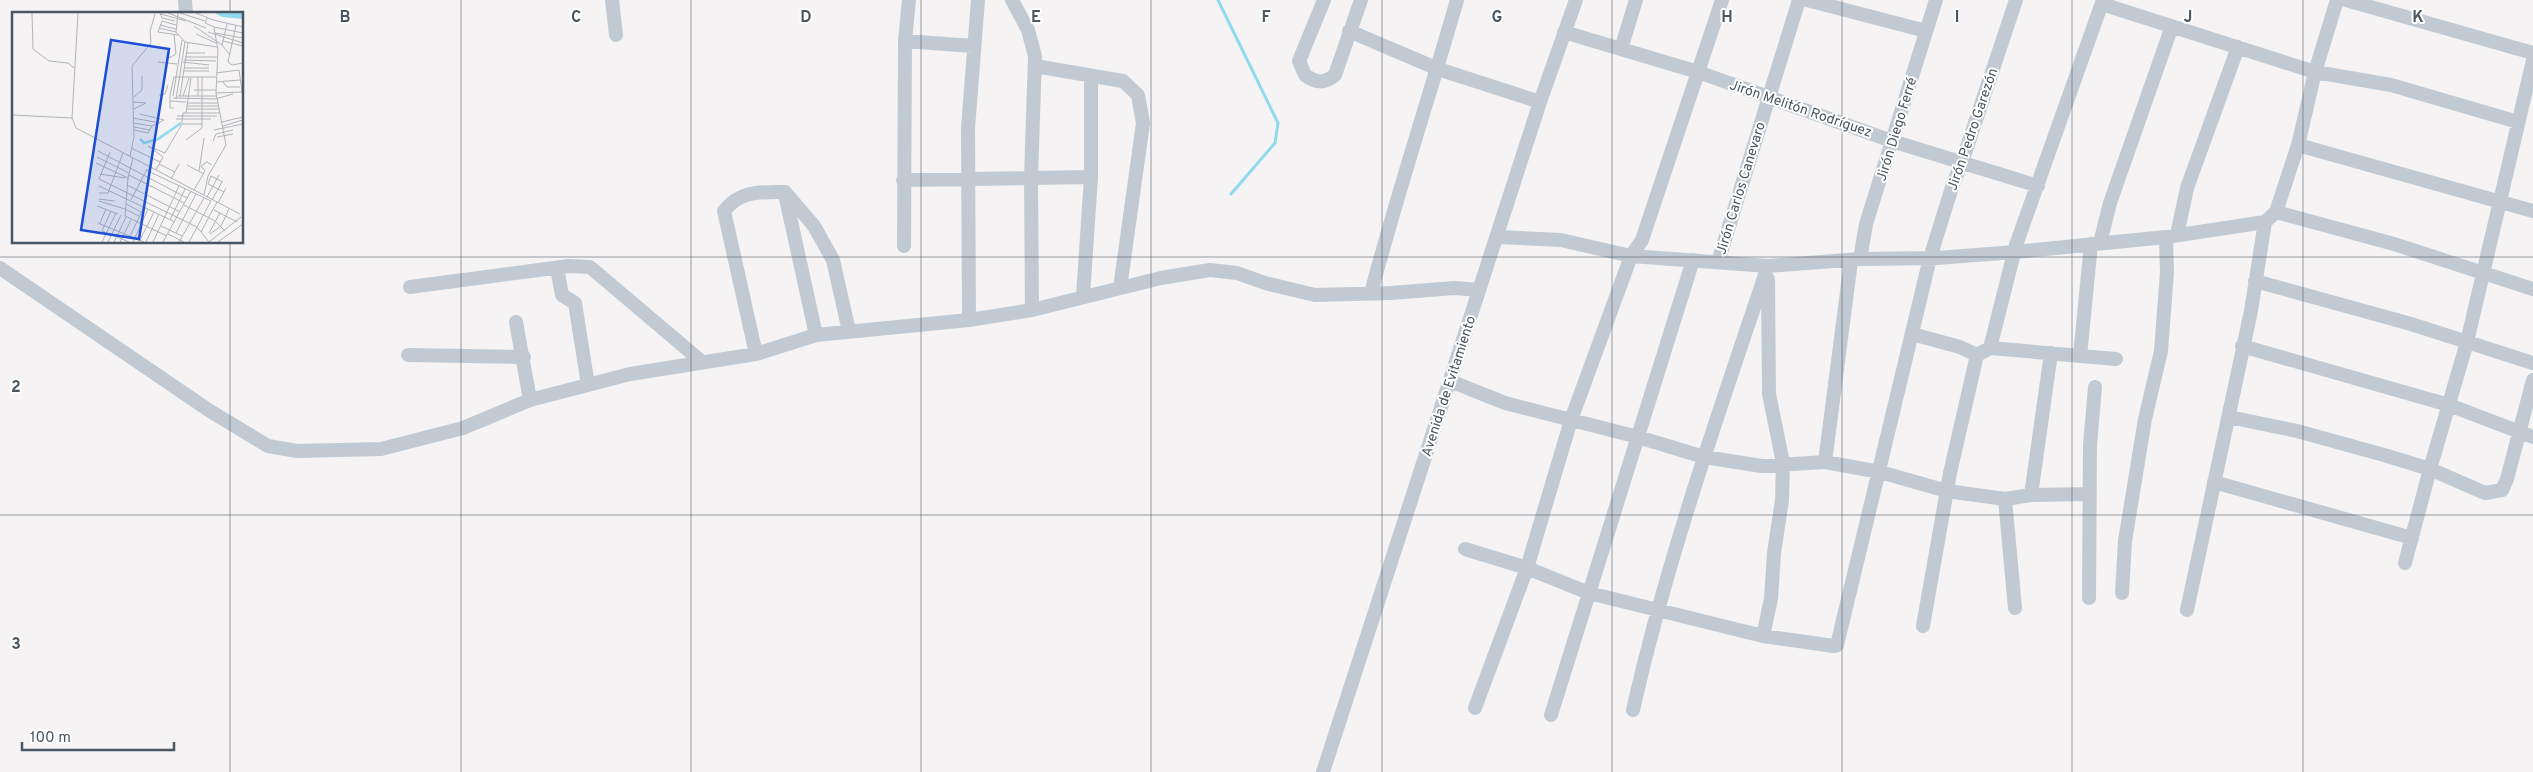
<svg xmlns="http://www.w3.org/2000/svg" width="2533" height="772" viewBox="0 0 2533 772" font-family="Overpass,sans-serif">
<rect width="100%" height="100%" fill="#f5f3f3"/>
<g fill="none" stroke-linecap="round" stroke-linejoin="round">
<path stroke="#90daee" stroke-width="3" d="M1218 0 1278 123 1275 143 1231 194"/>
<path stroke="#c1cad2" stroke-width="14" d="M185 0 186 14
M612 0 616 35
M1012 0 1028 30 1035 56 1031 178 1032 310
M1324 0 1299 61 1305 75C1316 83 1324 84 1335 75L1361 0
M1807 0 1926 31
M2346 0 2533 53
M2102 4 2315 72 2391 85 2518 122
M1349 31 1438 69 1540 102
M1564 32 1698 72 1892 141 2038 186
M905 41 973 46
M1621 49 1636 0
M1035 66 1123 81 1138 95 1143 123 1120 288
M2298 145 2533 211
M903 180 1091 177
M785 194 816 335
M2276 212 2394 244 2533 289
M2177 235 2187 188 2238 47
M1497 237 1561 240 1631 256 1768 266 1860 259 1937 258 2015 252 2166 237 2265 222 2276 212 2298 145 2315 72 2337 0
M2100 243 2110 203 2172 26
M904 246 905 41 909 0
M1860 259 1866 224 1936 0
M1718 262 1799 0
M0 268 210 411 268 446 297 451 381 449 463 428 530 400 630 374 756 354 816 335 969 320 1032 310 1161 278 1210 270 1237 273 1265 283 1315 295 1391 293 1454 288 1479 290
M557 268 562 295 575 303 588 385
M2255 281 2411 324 2533 363
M410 287 569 266 590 267 701 361
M1371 293C1397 194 1429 98 1457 0
M1083 296 1091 177V76
M969 320 968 128 978 0
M516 322 530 400
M1912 334 1960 347 1977 355
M2242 346 2449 405 2533 437
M1990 348 2116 359
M756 354 724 211C740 190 761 192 785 192L814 226 833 260 849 331
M408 355 524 357
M2080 356 2091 244
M1450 381 1505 403 1638 437 1704 457 1762 466 1825 462 1880 472 1947 491 2005 499 2015 608
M2229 417 2297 431 2384 455 2430 469 2485 493 2502 490 2507 479 2533 380
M1825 462 1851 261
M2214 482 2412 538
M2031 495 2051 353
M2005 499 2031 495 2089 494
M1465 549 1527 568 1589 593 1763 636 1834 646 1837 645 1930 258 1953 184 1962 162 2016 0
M2405 563 2430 469 2467 342 2533 60
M2122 593 2125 541 2145 419 2161 351 2167 272 2166 237
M2089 598 2090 445 2095 387
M2187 610 2251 311 2265 222
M1923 626 1950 473 1977 355 1990 348 2016 245 2103 0
M1763 636 1771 599 1774 553 1782 500 1783 463 1769 394 1768 279
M1475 708 1527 568 1571 420 1631 256 1642 240 1722 0
M1633 710C1667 559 1719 412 1768 266
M1551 715 1693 260
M1323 772 1540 102 1576 0"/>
</g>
<path fill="none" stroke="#4a5661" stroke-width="1" stroke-opacity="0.55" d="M230 0V14M461 0V772M691 0V772M921 0V772M1151 0V772M1382 0V772M1612 0V772M1842 0V772M2072 0V772M2303 0V772M230 242V772M0 257H2533M0 515H2533"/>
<g text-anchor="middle" stroke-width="4" stroke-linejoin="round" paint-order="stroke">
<g font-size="14" fill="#4a5661" stroke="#fff">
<text transform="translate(1801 108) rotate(19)" y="5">Jirón Melitón Rodríguez</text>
<text transform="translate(1896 129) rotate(-73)" y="5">Jirón Diego Ferré</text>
<text transform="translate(1972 129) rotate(-71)" y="5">Jirón Pedro Garezón</text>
<text transform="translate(1740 188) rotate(-73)" y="5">Jirón Carlos Canevaro</text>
<text transform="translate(1448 386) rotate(-72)" y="5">Avenida de Evitamiento</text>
</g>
</g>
<g transform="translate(12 12)">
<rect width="231" height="231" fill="#f5f3f3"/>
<path d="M203 1H231V7L210 5Z" fill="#90daee"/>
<path fill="none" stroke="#90daee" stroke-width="2.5" d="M128 127 132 131 146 127 169 111"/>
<path fill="none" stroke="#b1b4b9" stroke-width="1" d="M20 1 21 37 37 49 56 51 62 56M66 1 60 106 64 116 228 202M148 1 150 6 163 9M156 1 194 16M166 1 164 20 173 30 205 35M168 1 193 9M184 1 201 8 231 15M149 2 174 9M195 6 193 11 202 15 231 21M215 12 210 33 218 43M148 13 164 17M164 13 150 9 146 20 166 23M224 13 216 50 220 53 231 51M182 14 210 33M147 16 164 20M196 20 231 31M203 21 231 26M184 22 204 31M211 29 231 34M174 41H193M173 45H205M157 46 164 42 162 22M172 48 204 49M146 50 165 52M171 50 197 53M172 56H197M172 59H197M204 61 227 58 231 86M186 65V84M210 69 215 75H228M204 70 228 68M182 78H204M204 81 231 80M147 83 153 82 156 73M161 84 170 28M166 84H204M168 84 176 31M171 84 177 66M122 85 130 78V64M161 86 203 87 221 82M164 87 173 30M158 89 174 90M121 90 134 91 122 97M175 91H206M175 94H206M162 96H158V83L162 65H204M175 97H207M174 101 179 66M0 103 60 106M165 104H205M121 106 148 111M164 107H199M210 110 231 105M121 111 140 114 152 108 128 102M170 111 171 101H208M211 114 231 108M122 115 138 118M122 118 136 121 140 114M202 118 231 112M205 125 221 122M174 128 190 116V65M201 129 204 122 221 118M119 136 148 150M86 139 175 186M98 140 87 167 185 215 197 230M118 144 122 125 120 54 139 31 138 19 143 2M85 145 117 161M121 146 116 166 113 204 155 224M84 151 116 166M147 152 163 160M175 153 192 162M134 158 199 189M144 158 151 145 136 134 153 141 170 112H190M187 159 192 126M88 162 113 166M117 163 172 191M159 167 167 152M211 170 199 164 196 172 212 180M115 173 168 200M87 174 163 210M182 178 193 159 189 154 195 150 200 153M87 181H96L111 141M192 183 196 164 214 133 204 81 206 38 202 16M195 185 207 163M87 187 103 189M119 188 135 157M200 188 210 170M87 189 113 197M206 191 214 176M114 192 129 200M172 193 203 209 213 219M85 194 106 202M113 197 127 204M202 198 225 210M99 199 90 219 117 230M158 208 173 177M86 211 132 230M88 211 94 197M149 214 170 224M189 220 205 190M164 221 184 182M197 221 208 201M156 222 172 230M198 222 209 214 217 197M118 224 132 195M90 230 104 201M96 230 109 203M102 230 114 205M108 230 119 208M121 230 136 197M127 230 142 200M134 230 147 202M141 230 167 174M151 230 179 179M167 230 192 186M177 230 199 189M197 230 229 205M206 230 231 212"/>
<path fill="#1d4ed8" fill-opacity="0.15" stroke="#1d4ed8" stroke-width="2.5" d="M99 28 157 37 127 227 69 218Z"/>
<rect width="231" height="231" fill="none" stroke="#4a5661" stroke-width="2.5"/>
</g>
<g font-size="16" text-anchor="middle" font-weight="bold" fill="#4a5661" stroke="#fff" stroke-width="4" stroke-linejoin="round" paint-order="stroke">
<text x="345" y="22">B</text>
<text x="576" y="22">C</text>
<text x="806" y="22">D</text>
<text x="1036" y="22">E</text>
<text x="1266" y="22">F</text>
<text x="1497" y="22">G</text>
<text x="1727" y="22">H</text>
<text x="1957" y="22">I</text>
<text x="2188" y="22">J</text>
<text x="2418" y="22">K</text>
<text x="16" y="392">2</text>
<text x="16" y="649">3</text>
</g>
<path d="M22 742v8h152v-8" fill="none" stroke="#4a5661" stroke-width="2.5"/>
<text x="30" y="742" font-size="15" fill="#4a5661" stroke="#ffffff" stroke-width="4" paint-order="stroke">100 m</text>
</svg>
